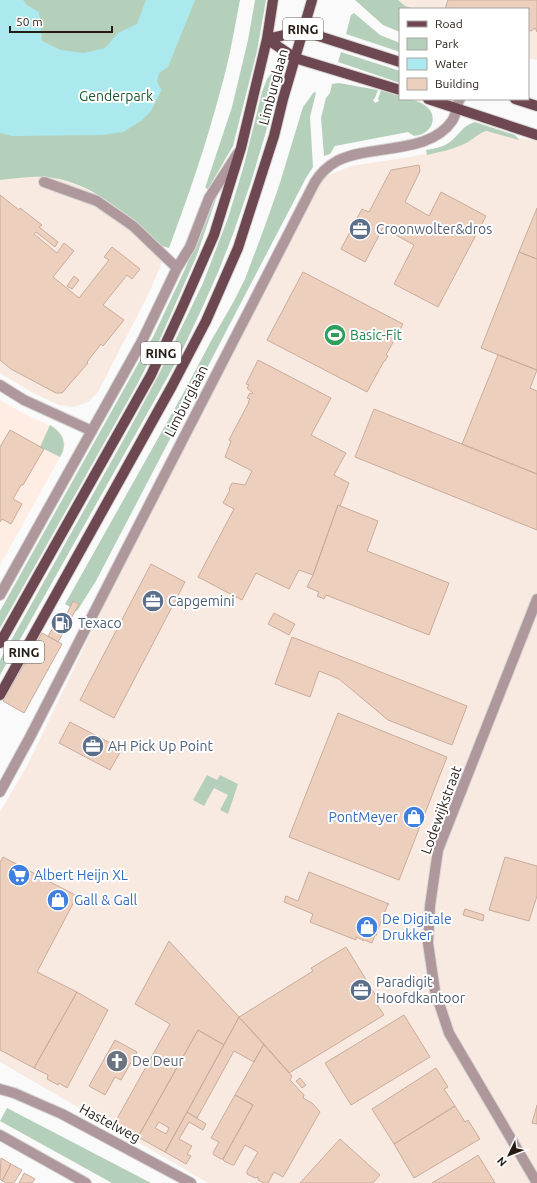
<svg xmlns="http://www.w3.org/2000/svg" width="537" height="1183" viewBox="0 0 537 1183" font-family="Ubuntu,sans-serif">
<rect width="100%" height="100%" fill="#fafafa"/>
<path fill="#f9eae1" d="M386 0H537V60L528 58V9H400V32L392 29Z
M483 131 537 141V1183H208L0 1062V812L28 764 299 199 315 181 351 166 410 157 459 146Z
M22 177H43L55 178 71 183 86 189 126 215 167 250 150 291 98 392 88 402 74 407 59 405 33 393 0 373V180Z"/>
<path fill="#feede2" d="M0 400 21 412 56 429 62 435 65 443 63 452 0 565Z"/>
<path fill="#b5d0ba" d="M0 0H240C234 31 229 62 220 92 206 145 188 197 169 248L162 246C128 216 90 179 43 177 28 176 14 179 0 180Z
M255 0H266L257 51 233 146 208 189 205 188 232 107 248 40Z
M355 0H398L405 6 415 9H400V32L383 25Z
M354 13 380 35 400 43V52L346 34 351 15Z
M341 52 400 71V83L338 62Z
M278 65H282L285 68 251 182 233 234 219 270 204 304 181 353 157 396 0 675V660L130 428 159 374 203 283 228 218 244 165 262 92 267 79Z
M339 83 378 90 375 98 373 100 375 103 379 101 378 99 381 90 400 96V99C409 99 420 100 427 107 436 114 434 128 424 133 421 135 417 135 414 136L408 132 335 146 330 154 324 156 321 118 326 98 330 93 332 84Z
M314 92 316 93 310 117 313 167 306 178 96 581 77 611 65 604 184 392 211 341 234 301 245 279 262 234 279 186 303 107Z
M475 122 515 135 519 140 486 131C478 133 472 141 464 144 452 150 439 152 427 155L426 150C434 149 443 147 450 142 459 135 463 125 475 122Z
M218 193 197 255 160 339 138 383 0 628V611L153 337 185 269 209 209Z
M50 425C63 433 68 444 60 457L40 447Z
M207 775 217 780 220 775 238 784 228 814 220 810 228 795 214 788 204 806 193 800Z
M7 1108 151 1183H112L0 1121Z"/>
<path fill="#ace9ee" d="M0 0H23L27 5 39 12 42 41 61 50 84 53 105 48 118 33 137 24 146 0H195L168 67 159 73 157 81 160 88 162 89 151 111 141 121 123 132 102 135 12 136 0 133Z"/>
<path fill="#edcfbd" stroke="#c9ac9b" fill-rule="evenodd" d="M448 0H537V32L535 28 531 31 528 30V9H445Z
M419 165 420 171 405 202 429 216 441 192 486 216 438 307 394 284 414 245 383 228 365 262 341 249 362 209 369 212 391 170Z
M0 195 19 210 20 208 42 225 39 227 58 242 55 247 36 232 34 234 57 253 64 243 74 251 53 277 79 298 109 260 104 257 112 247 140 269 132 279 127 275 103 305 124 320 103 346 101 344 87 362 88 363 62 393H56L11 369 0 360Z
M537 208V259L519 252Z
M519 252 537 259V370L481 348Z
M303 272 403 324 386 355 388 356 385 361H384L367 392 267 340Z
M74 276 79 280 72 289 67 286Z
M498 355 537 370 530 388 537 391V474L462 444Z
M258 360 331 398 311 435 346 453 334 475 349 483 340 506 338 505 313 575 299 570 289 589 256 573 242 600 198 577 234 509 223 503 230 490 229 489 232 483 245 485 252 471 225 457 231 441 229 440 249 402H248L250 399 247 398 250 393 252 394 253 393 247 388 249 385 246 384Z
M374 409 537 474V530L355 457Z
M10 430 44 449 23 485H21L13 499 22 504 11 524 2 519 0 522V447Z
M338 505 378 521 367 551 449 583 429 635 326 595 324 599 317 596 319 592 307 587 313 575Z
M151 564 185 582 114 718 80 700Z
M73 601 79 604 58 642 48 636 61 614 66 616Z
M274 613 295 624 289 635 268 624Z
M42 633 62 644 24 713 3 701Z
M292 637 467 706 452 745 388 720 339 679 319 671 310 697 275 684Z
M338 713 447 757 399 880 289 837Z
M70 722 122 749 110 770 59 743Z
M3 857 77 896 37 972 77 992 34 1068 0 1050V862Z
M505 857 537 866V896L529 921 489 910Z
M309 872 389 904H388L376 934 377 935H375L372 943 364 940 362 941 363 940 356 937V940L310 922 313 914 284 902 286 896 298 901Z
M465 909 484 915 483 921 463 915Z
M169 941 239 1017 224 1045 198 1030 138 1137 114 1124 170 1024 135 1004Z
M346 947 379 1001 376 1003 384 1015 289 1073 239 1017 313 971 311 968Z
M77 992 108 1010 67 1088 59 1083 58 1085 47 1079 48 1075 34 1068Z
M404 1015 430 1057 351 1105 325 1063Z
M239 1017 264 1044 254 1062 234 1051 197 1118 187 1112Z
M198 1030 224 1045 165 1152 138 1137ZM159 1122 169 1128 166 1134 155 1128Z
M115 1040 137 1052 121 1080 115 1077 105 1095 89 1086Z
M264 1044 292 1076 290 1080 304 1095 303 1098 312 1103 320 1112 283 1177 274 1172 268 1183H264L258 1180V1177L255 1178 247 1174V1171L258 1152 245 1145 234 1165H232L224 1161 223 1159 253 1105 235 1095Z
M436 1068 448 1087 444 1089 455 1106 394 1144 372 1109Z
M300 1078 306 1085 302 1088 296 1081Z
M235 1095 253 1105 223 1159H221L214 1155 213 1153 219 1142 211 1138Z
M537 1105V1124L532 1123Z
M455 1106 465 1122 468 1120 480 1139 414 1178 394 1144Z
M187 1112 206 1124 203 1130 189 1122 179 1139 192 1146 187 1154 191 1156 186 1164 165 1152Z
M340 1139 380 1175 373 1183H300Z
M478 1155 495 1183H432L469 1161Z
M1 1158 11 1164 2 1181 0 1179Z
M11 1164 22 1170 14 1183H7L2 1181Z
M24 1173 35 1179 32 1183H19Z"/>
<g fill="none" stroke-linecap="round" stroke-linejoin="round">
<g stroke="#d8d6d5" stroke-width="12">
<path id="minor" d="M44 182 97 201 133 226 177 268
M0 385 24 400 92 431
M0 595 142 341 177 268 190 247 209 198 238 153
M537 599 438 850 430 906 428 943 435 991 449 1033 537 1183
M0 792 30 737 315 182C320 174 328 166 337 161 370 144 429 155 452 121 456 115 457 107 459 100L460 99
M0 1089 14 1093 62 1114 191 1183
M0 1135 86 1183"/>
</g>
<g stroke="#d8d6d5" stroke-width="12">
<path id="major" d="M267 39 295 58 400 90
M267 39 303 31 400 62
M428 99 537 135
M515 99 537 106
M0 643 151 375 182 308 214 235 241 148 267 39 273 0
M0 695 172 386 206 321 238 248 274 136 283 99 312 0"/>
</g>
<use href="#minor" stroke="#ae989c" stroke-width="10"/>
<use href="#major" stroke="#6d4850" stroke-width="10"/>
</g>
<defs>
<g id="office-disc" transform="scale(1.15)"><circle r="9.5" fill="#5c6f8a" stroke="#fff"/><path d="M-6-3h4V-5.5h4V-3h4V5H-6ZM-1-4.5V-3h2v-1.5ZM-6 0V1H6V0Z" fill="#fff"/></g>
<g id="stadium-disc" transform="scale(1.15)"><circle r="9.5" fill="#2e9e5b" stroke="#fff"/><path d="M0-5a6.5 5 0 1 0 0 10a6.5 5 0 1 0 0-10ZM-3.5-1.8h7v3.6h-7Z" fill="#fff"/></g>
<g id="fuel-disc" transform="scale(1.15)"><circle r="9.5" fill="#5c6f8a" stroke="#fff"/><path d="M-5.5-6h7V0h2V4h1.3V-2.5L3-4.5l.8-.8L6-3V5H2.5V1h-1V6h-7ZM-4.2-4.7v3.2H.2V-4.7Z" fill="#fff"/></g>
<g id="shop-disc" transform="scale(1.15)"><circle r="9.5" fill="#3f7fe0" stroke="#fff"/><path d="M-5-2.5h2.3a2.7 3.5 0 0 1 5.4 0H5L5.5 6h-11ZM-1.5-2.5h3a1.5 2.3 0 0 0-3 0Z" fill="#fff"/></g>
<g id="supermarket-disc" transform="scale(1.15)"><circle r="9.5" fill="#3f7fe0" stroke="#fff"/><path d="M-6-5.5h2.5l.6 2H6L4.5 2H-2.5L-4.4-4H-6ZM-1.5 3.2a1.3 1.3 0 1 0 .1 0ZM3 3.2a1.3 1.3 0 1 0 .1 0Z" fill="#fff"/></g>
<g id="church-disc" transform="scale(1.15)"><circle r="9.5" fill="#6b7280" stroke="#fff"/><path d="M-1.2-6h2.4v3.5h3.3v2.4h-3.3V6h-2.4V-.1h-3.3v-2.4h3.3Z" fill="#fff"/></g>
</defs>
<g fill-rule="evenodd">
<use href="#office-disc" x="360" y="229"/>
<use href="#stadium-disc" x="335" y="335"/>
<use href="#office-disc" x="153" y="601"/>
<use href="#fuel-disc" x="62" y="623"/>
<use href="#office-disc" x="93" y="746"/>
<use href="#shop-disc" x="414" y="817"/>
<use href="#supermarket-disc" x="19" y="875"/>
<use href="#shop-disc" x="58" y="900"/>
<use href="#shop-disc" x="367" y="927"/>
<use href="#office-disc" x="361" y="990"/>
<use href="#church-disc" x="117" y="1061"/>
</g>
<g text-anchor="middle" stroke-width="4" stroke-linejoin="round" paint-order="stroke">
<g fill="#fff" stroke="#675f5a" stroke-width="1">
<rect x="283" y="18" width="40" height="22" rx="3"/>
<rect x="141" y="342" width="40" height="22" rx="3"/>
<rect x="4" y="641" width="40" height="22" rx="3"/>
</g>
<g font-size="13" font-weight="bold" fill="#261b14">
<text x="303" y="34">RING</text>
<text x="161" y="358">RING</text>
<text x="24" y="657">RING</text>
</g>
<g font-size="14" fill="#261b14" stroke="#fff">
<text transform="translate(273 87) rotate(-75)" y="5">Limburglaan</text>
<text transform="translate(186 401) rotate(-63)" y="5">Limburglaan</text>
<text transform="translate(441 810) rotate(-70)" y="5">Lodewijkstraat</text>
<text transform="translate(110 1123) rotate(28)" y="5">Hastelweg</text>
</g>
<g font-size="14" fill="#1c582f" stroke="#fff">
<text x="116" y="101">Genderpark</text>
</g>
<g font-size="14" fill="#4e5e75" stroke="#fff" text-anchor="start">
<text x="376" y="234">Croonwolter&amp;dros</text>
<text x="168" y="606">Capgemini</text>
<text x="78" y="628">Texaco</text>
<text x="108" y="751">AH Pick Up Point</text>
<text x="376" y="987">Paradigit<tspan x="376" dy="16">Hoofdkantoor</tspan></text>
</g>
<g font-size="14" fill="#27864d" stroke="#fff" text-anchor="start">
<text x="350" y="340">Basic-Fit</text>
</g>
<g font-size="14" fill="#366cbe" stroke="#fff" text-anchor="start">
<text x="398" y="822" text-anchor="end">PontMeyer</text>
<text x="34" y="880">Albert Heijn XL</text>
<text x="74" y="905">Gall &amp; Gall</text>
<text x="382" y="924">De Digitale<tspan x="382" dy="16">Drukker</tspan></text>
</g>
<g font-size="14" fill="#5b616d" stroke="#fff" text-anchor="start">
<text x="132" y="1066">De Deur</text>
</g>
</g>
<rect x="399" y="8" width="130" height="92" fill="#ffffff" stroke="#a8a4a1"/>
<rect x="407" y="21" width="20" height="6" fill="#6d4850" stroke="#a8a4a1"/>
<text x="435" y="28" font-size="12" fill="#261b14">Road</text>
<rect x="407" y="38" width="20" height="12" fill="#b5d0ba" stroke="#a8a4a1"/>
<text x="435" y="48" font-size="12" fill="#261b14">Park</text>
<rect x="407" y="58" width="20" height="12" fill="#ace9ee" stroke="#a8a4a1"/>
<text x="435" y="68" font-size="12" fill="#261b14">Water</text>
<rect x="407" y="78" width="20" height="12" fill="#edcfbd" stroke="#a8a4a1"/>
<text x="435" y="88" font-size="12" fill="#261b14">Building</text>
<g transform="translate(509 1155) rotate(227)" stroke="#ffffff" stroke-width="3" paint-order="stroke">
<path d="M0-3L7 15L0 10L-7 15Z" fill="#261b14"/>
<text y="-6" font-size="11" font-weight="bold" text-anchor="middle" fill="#261b14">N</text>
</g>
<path d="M10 26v6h102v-6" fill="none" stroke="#261b14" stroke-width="2"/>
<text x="16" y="26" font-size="12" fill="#261b14" stroke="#ffffff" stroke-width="3" paint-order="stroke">50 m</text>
</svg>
